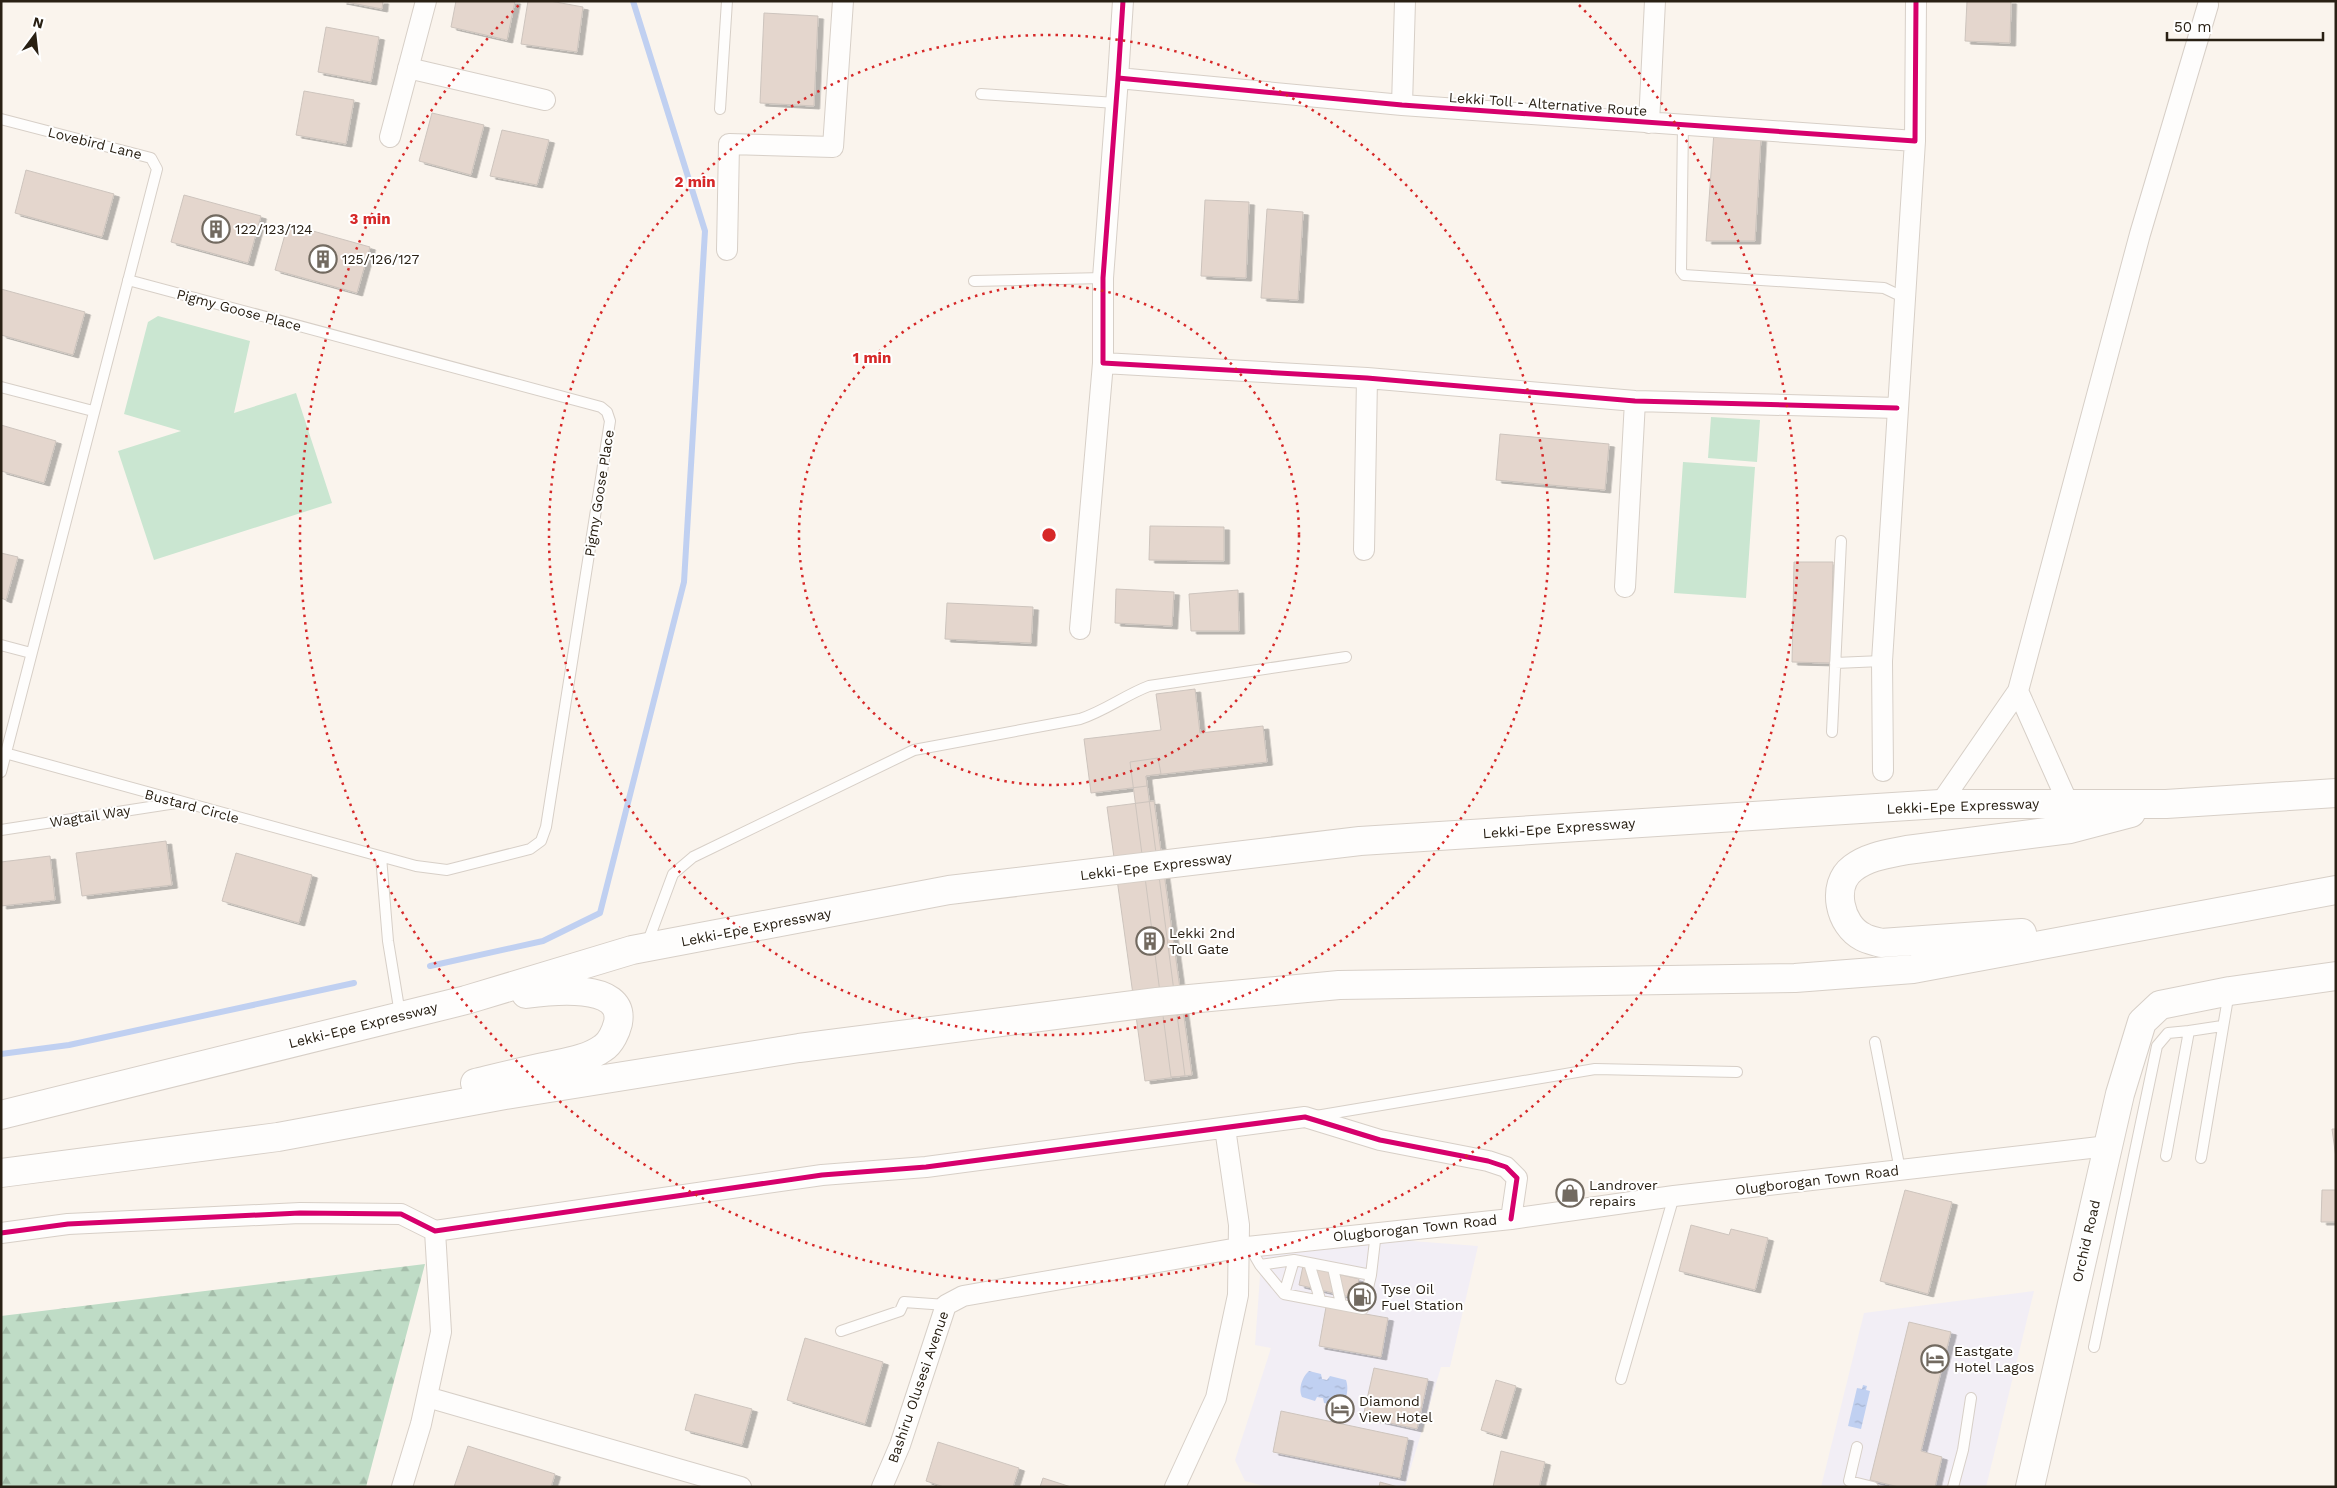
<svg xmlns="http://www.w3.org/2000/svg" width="2337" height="1488" viewBox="0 0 2337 1488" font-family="'Work Sans',sans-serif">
<defs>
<pattern id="forest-firs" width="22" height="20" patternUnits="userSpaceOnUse" patternTransform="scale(1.25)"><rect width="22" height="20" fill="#bfdcc6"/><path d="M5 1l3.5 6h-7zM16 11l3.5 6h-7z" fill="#a4bca9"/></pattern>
<pattern id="water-ripples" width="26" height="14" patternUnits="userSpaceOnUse" patternTransform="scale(1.25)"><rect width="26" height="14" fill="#c0d0f1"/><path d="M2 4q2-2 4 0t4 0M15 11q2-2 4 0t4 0" fill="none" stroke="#a5b2ce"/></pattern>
<filter id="shadow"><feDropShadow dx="5.5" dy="3" stdDeviation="0" flood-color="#0004"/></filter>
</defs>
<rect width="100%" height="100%" fill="#faf4ed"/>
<path fill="#f2eef5" d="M1372 1238 1478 1246 1450 1367H1441L1405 1487H1268L1245 1481 1235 1460 1271 1348 1255 1345 1262 1249Z
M2034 1291 1986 1487H1821L1864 1313Z"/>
<path fill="url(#forest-firs)" d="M425 1264 366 1487H1V1316Z"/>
<path fill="#cae6d1" d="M158 316 250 341 234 413 296 393 332 503 154 560 118 451 181 431 124 414 148 322Z
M1711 417 1760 420 1757 462 1708 458Z
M1683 462 1755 467 1746 598 1674 593Z"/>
<path fill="url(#water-ripples)" d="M1309 1371 1321 1374 1322 1379 1327 1380 1330 1376 1346 1380C1349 1388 1347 1401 1340 1406L1324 1403 1323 1398 1317 1397 1315 1401 1302 1397C1298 1389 1302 1377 1309 1371Z
M1863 1385 1867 1386 1866 1390 1870 1391 1861 1429 1848 1426 1857 1388 1862 1389Z"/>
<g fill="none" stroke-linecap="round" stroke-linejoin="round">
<path stroke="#c0d0f1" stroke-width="6" d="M430 966 543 941 600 913 684 582 705 231 633 1
M1 1054 69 1045 354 983"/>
</g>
<path fill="#e4d6cd" stroke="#cdc4bd" filter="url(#shadow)" d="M341 1H383L382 9Z
M456 1H515L507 40 451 27Z
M528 1H550L583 7 577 52 521 44Z
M1967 1H2011L2010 43 1965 41Z
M764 13 818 16 814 106 760 103Z
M326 27 379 37 371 82 318 72Z
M304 91 354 100 346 144 296 135Z
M432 113 484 125 471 175 419 161Z
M1715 118 1762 120 1755 241H1706Z
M502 130 549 140 537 185 490 176Z
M26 170 114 194 102 237 15 213Z
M184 195 261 216 248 263 171 242Z
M1205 200 1249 202 1246 278 1201 276Z
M1267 209 1303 212 1298 300 1261 298Z
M288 224 370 247 357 293 275 270Z
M1 289 85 312 73 355 1 335Z
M1 425 56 441 44 483 1 471Z
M1500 434 1609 444 1605 490 1496 480Z
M1150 526 1224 527V561L1149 560Z
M1 553 18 557 6 600 1 598Z
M1794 562H1833L1831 663 1792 662Z
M1116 589 1174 592 1172 626 1115 623Z
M1238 590 1239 631H1191L1189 594Z
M947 603 1033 607 1031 643 945 639Z
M1195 689 1200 733 1263 726 1267 762 1146 776 1147 786 1091 793 1084 739 1161 730 1156 694Z
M1158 758 1161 774 1146 776 1185 1076 1171 1077 1130 762Z
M1154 801 1192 1075 1145 1081 1107 807Z
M166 841 172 885 82 896 76 853Z
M236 853 312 875 299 923 222 901Z
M50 856 55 900 1 906V862Z
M2332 1129H2336V1158Z
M1905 1190 1952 1202 1928 1294 1880 1281Z
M2322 1190H2336V1222H2321Z
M1691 1225 1729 1235 1731 1229 1768 1238 1755 1290 1679 1271Z
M1303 1266 1359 1279 1355 1298 1299 1285Z
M1326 1307 1388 1318 1381 1357 1319 1346Z
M1909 1322 1951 1332 1921 1451 1942 1457 1935 1487H1899L1870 1480Z
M805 1338 883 1362 865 1424 787 1400Z
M1374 1368 1428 1379 1417 1429 1363 1417Z
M1496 1380 1516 1386 1501 1436 1481 1430Z
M695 1394 752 1409 742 1445 685 1430Z
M1281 1411 1408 1438 1400 1478 1273 1452Z
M938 1442 1019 1468 1013 1487H944L926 1481Z
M468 1446 555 1474 551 1487H454Z
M1501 1451 1545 1462 1539 1487H1493Z
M1043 1478 1071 1487H1040Z
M1380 1482 1398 1487H1379Z"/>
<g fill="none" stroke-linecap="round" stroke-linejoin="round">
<g stroke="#d7cfc7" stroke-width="12">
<path id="service" d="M981 94 1116 103
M720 109 727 1
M1 119 151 158 157 169 1 772
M1683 124 1681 271 1684 275 1884 288 1905 298
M974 281 1103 278
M1 387 93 411
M1 645 31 653
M1835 663 1882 661
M1832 732 1841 541
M5 753 416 866 447 870 530 849 541 841 546 827 610 421 607 412 601 407 128 280
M1 830 176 803
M381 857 388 941 400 1014
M647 944 673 874 693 857 914 750 1080 719C1105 711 1125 695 1149 686L1346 657
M1875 1042 1900 1170
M1316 1116 1595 1069 1737 1072
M2166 1156 2189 1031 2222 1026
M2201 1158 2229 992
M1249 1246 1260 1265 1284 1294 1363 1309 1371 1275 1294 1260 1284 1294
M1309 1263 1320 1299
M1260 1265 1294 1260
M1333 1268 1341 1304
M1371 1275 1376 1232
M841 1331 900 1311 904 1302 946 1305
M2094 1347 2157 1046 2168 1033 2189 1031
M1621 1379 1674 1196
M1857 1447 1849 1481 1873 1487
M1953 1487 1963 1450 1971 1398"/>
</g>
<g stroke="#d7cfc7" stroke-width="22">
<path id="minor" d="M1123 1 1118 78 1402 105 1915 141 1916 1
M408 68 545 100
M1118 78 1103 278V363L1367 378 1635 401 1897 408
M1402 105 1405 1
M1649 123 1655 1
M390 137 426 1
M727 250 729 144 833 147 843 1
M1364 550 1367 378
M1625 587 1635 401
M1080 629 1103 363
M2018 691 2068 803
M1883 771 1882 661 1915 141
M1940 804 2018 691 2140 234 2208 5
M1 1233 68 1224 300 1213 401 1214 435 1231 822 1175 926 1167 1305 1117 1380 1140 1488 1161 1506 1167 1517 1178 1511 1219
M427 1397 741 1487
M402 1487 421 1424 441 1332 435 1231
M882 1487 900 1445 946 1305 963 1296 1238 1248 1511 1219 1674 1196 2108 1146
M1175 1487 1216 1398 1238 1295 1239 1225 1225 1128"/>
</g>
<g stroke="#d7cfc7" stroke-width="30">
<path id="primary" d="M2030 1487 2120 1094 2142 1022 2160 1005 2230 991 2336 976"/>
</g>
<g stroke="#d7cfc7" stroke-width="30">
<path id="trunk" d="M2022 933 1881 943C1875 941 1868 940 1863 937 1840 926 1830 885 1853 868 1869 856 1888 854 1907 850L2070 829 2131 813
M475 1083C500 1077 524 1071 549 1066 567 1062 588 1059 603 1048 611 1043 616 1031 618 1023 626 981 548 991 526 994
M1 1115 466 1000 632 950 949 890 1360 841 1940 804H2166L2336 793
M1 1173 278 1137 505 1095 799 1048 1157 1002 1339 985 1795 978 1913 969 2336 890"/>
</g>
<use href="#service" stroke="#fefdfc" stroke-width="10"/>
<use href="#minor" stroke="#fefdfc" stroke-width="20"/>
<use href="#primary" stroke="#fefdfc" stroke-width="28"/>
<use href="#trunk" stroke="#fefdfc" stroke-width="28"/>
<g stroke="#fff" stroke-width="8">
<path id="cycleway" d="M1123 1 1118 78 1402 105 1915 141 1916 1
M1118 78 1103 278V363L1367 378 1635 401 1897 408
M1 1233 68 1224 300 1213 401 1214 435 1231 822 1175 926 1167 1305 1117 1380 1140 1488 1161 1506 1167 1517 1178 1511 1219"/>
</g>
<use href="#cycleway" stroke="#d6006c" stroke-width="5"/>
</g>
<g fill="none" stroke="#d62828" stroke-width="2.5" stroke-dasharray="2.5 5">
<circle cx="1049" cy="535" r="250"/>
<circle cx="1049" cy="535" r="500"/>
<path d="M1579 5A749 749 0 1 1 519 5"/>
</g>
<defs>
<g id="building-ring" transform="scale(1.4375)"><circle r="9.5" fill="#fff" stroke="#726a60" stroke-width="1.5"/><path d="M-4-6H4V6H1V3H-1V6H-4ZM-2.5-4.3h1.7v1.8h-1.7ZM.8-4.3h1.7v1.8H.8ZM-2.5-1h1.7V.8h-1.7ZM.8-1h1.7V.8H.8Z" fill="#726a60"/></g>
<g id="shop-ring" transform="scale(1.4375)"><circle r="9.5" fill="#fff" stroke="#726a60" stroke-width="1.5"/><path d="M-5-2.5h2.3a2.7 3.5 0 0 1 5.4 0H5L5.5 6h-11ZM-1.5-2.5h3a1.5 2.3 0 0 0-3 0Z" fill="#726a60"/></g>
<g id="fuel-ring" transform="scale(1.4375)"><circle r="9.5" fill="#fff" stroke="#726a60" stroke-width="1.5"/><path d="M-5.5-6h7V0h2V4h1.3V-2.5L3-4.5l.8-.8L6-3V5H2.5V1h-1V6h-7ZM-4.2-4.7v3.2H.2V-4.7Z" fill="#726a60"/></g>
<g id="hotel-ring" transform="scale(1.4375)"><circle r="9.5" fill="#fff" stroke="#726a60" stroke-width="1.5"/><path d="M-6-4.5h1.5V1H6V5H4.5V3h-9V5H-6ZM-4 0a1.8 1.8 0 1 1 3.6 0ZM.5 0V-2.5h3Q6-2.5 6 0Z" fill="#726a60"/></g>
</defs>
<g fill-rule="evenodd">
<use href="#building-ring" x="216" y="229"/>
<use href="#building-ring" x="323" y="259"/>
<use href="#building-ring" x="1150" y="941"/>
<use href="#shop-ring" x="1570" y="1193"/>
<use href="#fuel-ring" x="1362" y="1297"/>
<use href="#hotel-ring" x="1935" y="1359"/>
<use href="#hotel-ring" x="1340" y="1409"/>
</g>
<g text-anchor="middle" stroke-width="4" stroke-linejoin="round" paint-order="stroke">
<g font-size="14" fill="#292014" stroke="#fff">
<text transform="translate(1548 104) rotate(4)" y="5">Lekki Toll - Alternative Route</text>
<text transform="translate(95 143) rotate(14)" y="5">Lovebird Lane</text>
<text transform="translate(239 310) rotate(15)" y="5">Pigmy Goose Place</text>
<text transform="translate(599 493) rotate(-81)" y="5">Pigmy Goose Place</text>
<text transform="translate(192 806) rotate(15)" y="5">Bustard Circle</text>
<text transform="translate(1963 806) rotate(-2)" y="5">Lekki-Epe Expressway</text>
<text transform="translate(90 816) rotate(-9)" y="5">Wagtail Way</text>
<text transform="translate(1559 828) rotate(-4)" y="5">Lekki-Epe Expressway</text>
<text transform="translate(1156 866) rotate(-7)" y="5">Lekki-Epe Expressway</text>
<text transform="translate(756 927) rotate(-11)" y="5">Lekki-Epe Expressway</text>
<text transform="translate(363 1025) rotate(-14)" y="5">Lekki-Epe Expressway</text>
<text transform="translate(1817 1180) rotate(-7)" y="5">Olugborogan Town Road</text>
<text transform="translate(1415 1228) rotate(-6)" y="5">Olugborogan Town Road</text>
<text transform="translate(2086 1241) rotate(-77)" y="5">Orchid Road</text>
<text transform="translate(918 1387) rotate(-71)" y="5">Bashiru Olusesi Avenue</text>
</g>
<g font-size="14" fill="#292014" stroke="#fff" text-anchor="start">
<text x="235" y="234">122/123/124</text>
<text x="342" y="264">125/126/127</text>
<text x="1169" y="938">Lekki 2nd<tspan x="1169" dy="16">Toll Gate</tspan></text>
<text x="1589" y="1190">Landrover<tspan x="1589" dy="16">repairs</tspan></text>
<text x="1381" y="1294">Tyse Oil<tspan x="1381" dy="16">Fuel Station</tspan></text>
<text x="1954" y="1356">Eastgate<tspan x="1954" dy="16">Hotel Lagos</tspan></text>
<text x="1359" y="1406">Diamond<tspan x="1359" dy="16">View Hotel</tspan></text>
</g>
</g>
<circle cx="1049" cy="535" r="8" fill="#d62828" stroke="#fff" stroke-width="2.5"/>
<g font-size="15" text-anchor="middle" font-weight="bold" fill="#d62828" stroke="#fff" stroke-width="4" stroke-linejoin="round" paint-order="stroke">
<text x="695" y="187">2 min</text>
<text x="370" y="224">3 min</text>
<text x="872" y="363">1 min</text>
</g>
<rect width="2337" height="1488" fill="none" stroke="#292014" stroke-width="5"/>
<g transform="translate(35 35) rotate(15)" stroke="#ffffff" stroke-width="4" paint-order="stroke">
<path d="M0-4L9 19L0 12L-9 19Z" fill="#292014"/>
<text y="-8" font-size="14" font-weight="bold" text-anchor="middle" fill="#292014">N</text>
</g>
<path d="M2167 32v8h156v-8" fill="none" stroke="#292014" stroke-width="2.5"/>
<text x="2174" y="32" font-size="15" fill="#292014" stroke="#ffffff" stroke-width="4" paint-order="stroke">50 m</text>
</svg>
